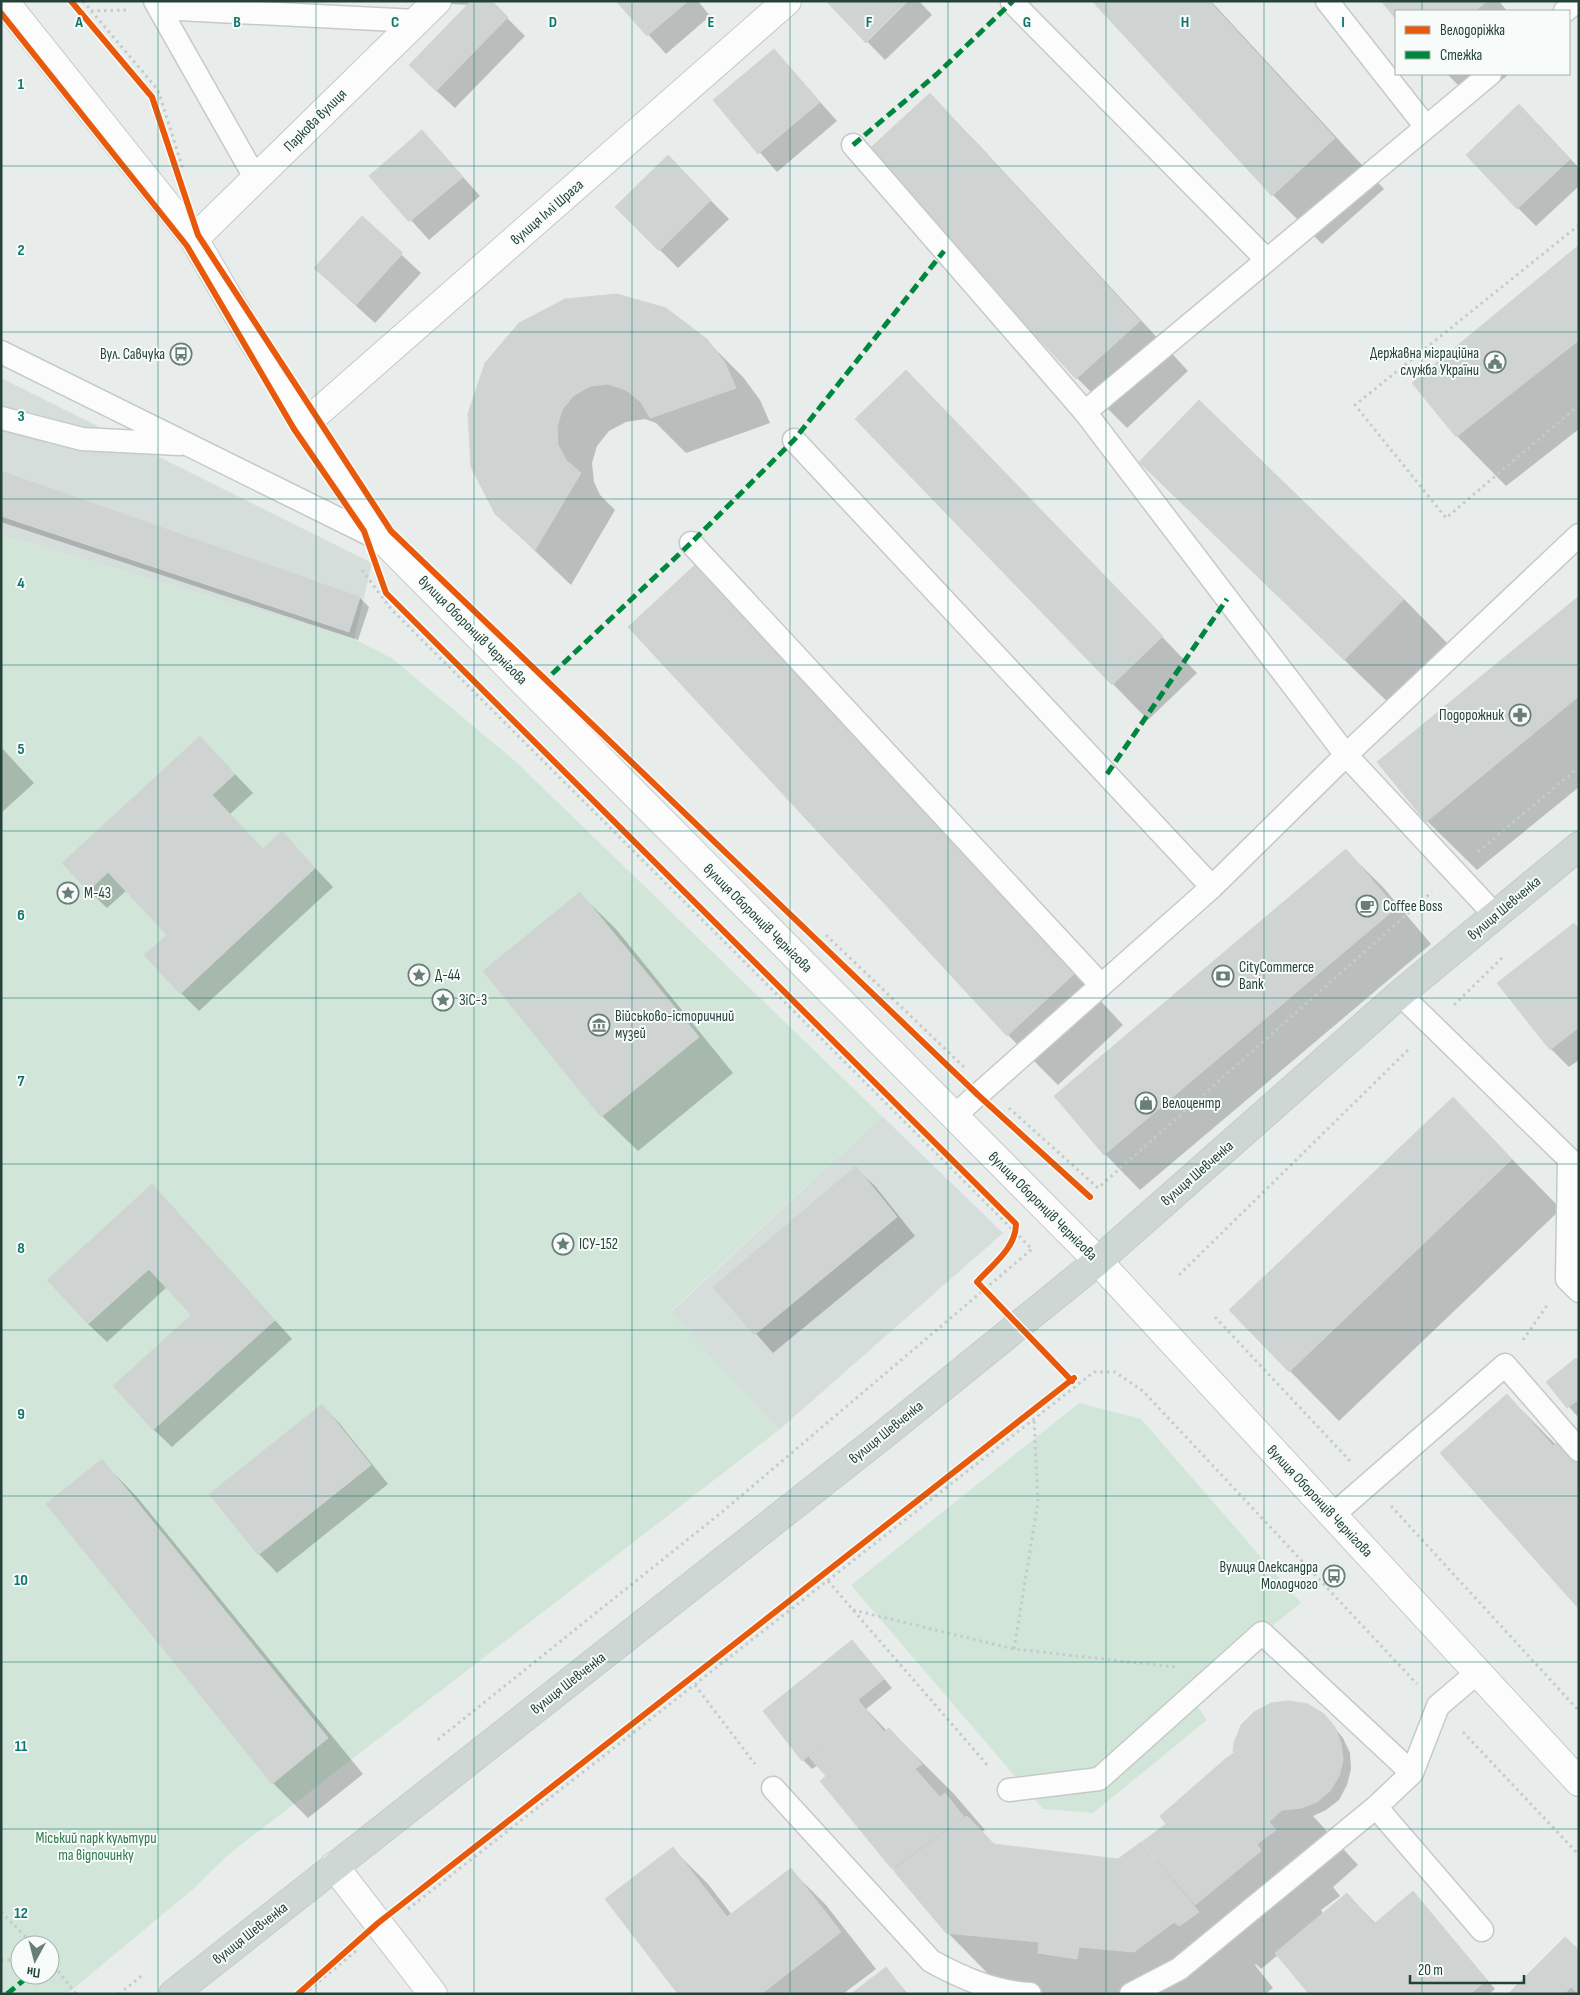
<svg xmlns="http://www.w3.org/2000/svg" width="1580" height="1995" viewBox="0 0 1580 1995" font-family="'Sofia Sans Condensed',sans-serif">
<rect width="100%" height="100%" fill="#e8edeb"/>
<path fill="#d6dedb" d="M1 378 372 563 354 639 1 535Z
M882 1116 1003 1233 779 1430 670 1313Z"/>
<path fill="#d1e6d8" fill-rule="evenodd" d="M1 535 354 639 393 659 515 761 882 1116 670 1312 779 1430 229 1854 192 1890 67 1994H1ZM20 1945H50V1975H20Z
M1079 1403 1141 1419 1301 1603 1187 1692 1207 1720 1093 1813 1043 1809 851 1585Z"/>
<path fill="#0003" d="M398 1H490L525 36 455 108 429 84 469 5Z
M618 1H698L710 16 666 54Z
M828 1H919L932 15 885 60Z
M1094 1H1211L1384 189 1322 244 1273 195Z
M1383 1H1499L1507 11H1396V17Z
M774 50 837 121 777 172 714 100Z
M1447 74H1509L1475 102Z
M930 95 979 145 1188 371 1127 428 1077 378 868 152Z
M1538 124 1579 168V186L1536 226 1518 208Z
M422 131 480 196 429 240 371 176Z
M668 157 729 219 678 268 617 207Z
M362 218 421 273 375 323 334 286Z
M1579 247V429L1506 486 1457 436Z
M706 340 743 377 760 400 770 423 686 453 656 423 645 419 626 422 609 431 597 446 592 463 594 482 600 495 615 510 571 585 496 514 469 414Z
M941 408 1197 673 1148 720 1113 684Z
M1140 462 1404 599 1453 649 1395 709Z
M1 473 360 598 369 607 358 640 1 522Z
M695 567 745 617 1123 1025 1058 1085 1008 1035 630 627Z
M1579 598V787L1477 870 1427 821Z
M1 747 34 783 1 813Z
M218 756 253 793 230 814 264 850 300 852 333 887 199 1011 181 993 168 935 127 890 107 908 88 890Z
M1346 851 1382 886 1431 944 1140 1190 1105 1154 1056 1096Z
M580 894 616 929 733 1073 638 1151 602 1116Z
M1579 929V1060L1569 1067 1551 1049Z
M1453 1099 1561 1209 1339 1421 1290 1371Z
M856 1168 875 1186 915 1236 773 1353 715 1287Z
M170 1204 292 1339 172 1447 153 1429 193 1315 167 1287 107 1342 88 1324Z
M1579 1362V1415L1577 1416 1548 1382Z
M1507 1395 1556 1445 1579 1607Z
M322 1405 340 1424 388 1484 277 1573 259 1554 211 1494Z
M102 1461 137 1497 363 1774 308 1818 273 1783Z
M861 1651 892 1688 866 1709 887 1731 889 1729 954 1794 985 1830 982 1832 995 1846 1118 1861 1140 1844 1157 1860 1167 1824 1236 1753 1235 1743 1332 1725 1343 1738 1350 1753 1351 1769 1347 1785 1339 1800 1326 1810 1313 1816 1358 1865 1333 1887 1340 1896 1321 1910 1323 1914 1347 1894 1376 1924 1413 1893 1495 1989 1489 1994H1311L1278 1955 1261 1969 1256 1964 1255 1965 1273 1988 1265 1994H1008L947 1932 822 1781 828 1776 818 1765 812 1769 803 1760 765 1711Z
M673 1849 708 1884 732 1915 791 1870 826 1905 876 1969 843 1994H679Z
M1565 1938 1579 1994H1510Z
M886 1968 908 1994H853Z"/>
<path fill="#cfd4d2" stroke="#d1d6d4" d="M471 1H492L508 17 436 91 409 65Z
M616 1H688L647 36Z
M826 1H908L866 43Z
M1092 1H1209L1335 138 1272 196Z
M1381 1H1487L1475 11H1396V19Z
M774 49 820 102 758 154 713 100Z
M930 93 1140 321 1076 379 866 152Z
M1519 104 1570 159 1517 209 1466 155Z
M422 130 463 177 409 222 369 176Z
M668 155 711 200 659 251 615 207Z
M362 216 403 253 356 305 314 268Z
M1579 245V340L1456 437 1412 383Z
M617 294 666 308 707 339 725 363 736 388 650 418 641 402 626 390 608 384 590 386 573 396 562 410 557 427 558 445 566 460 581 473 535 550 495 514 471 467 468 414 485 363 519 323 565 299Z
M906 370 1163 636 1112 685 855 419Z
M1199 400 1404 599 1344 660 1139 462Z
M1 471 360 597 349 632 1 516Z
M695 565 1074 974 1007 1036 628 627Z
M1579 596V696L1426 822 1377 762Z
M200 736 235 774 212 795 263 849 282 831 315 868 180 994 144 955 167 935 108 872 88 891 62 863Z
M1346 849 1396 908 1104 1155 1054 1096Z
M580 892 699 1037 601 1117 483 971Z
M1574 923 1579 929V1027L1550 1050 1497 983Z
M1453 1097 1512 1159 1289 1372 1229 1310Z
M856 1166 897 1217 754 1335 713 1287Z
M152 1184 275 1320 153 1430 113 1386 191 1315 149 1269 88 1324 47 1280Z
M1576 1358 1579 1361V1399L1567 1408 1546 1382Z
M1507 1394 1553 1446 1564 1436 1579 1453V1609L1440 1453Z
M322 1404 371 1465 258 1555 209 1494Z
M102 1459 328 1738 272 1784 46 1504Z
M852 1640 884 1679 817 1733 826 1742 802 1761 763 1711Z
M858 1700 884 1732 889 1728 922 1764 915 1769 940 1797 945 1793 964 1817 892 1869 820 1781 826 1776 809 1757 827 1742 818 1733Z
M1289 1701 1308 1704 1324 1714 1335 1727 1341 1743 1343 1760 1339 1776 1330 1791 1317 1802 1301 1808 1283 1810 1294 1799 1244 1745 1233 1752 1234 1743 1241 1725 1254 1712 1271 1703Z
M1244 1745 1294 1799 1269 1822 1276 1830 1257 1844 1261 1851 1195 1905 1142 1842 1166 1824 1160 1816 1224 1760Z
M967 1816 994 1844 1118 1859 1141 1842 1199 1912 1179 1926 1174 1922 1134 1952 1079 1947 1077 1959 1038 1953 1039 1942 946 1933 893 1870Z
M673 1847 727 1917 791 1868 841 1932 761 1994H678L605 1899Z
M1413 1891 1487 1980 1470 1994H1433L1374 1924Z
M1347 1893 1374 1924 1433 1994H1309L1275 1953Z
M1565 1937 1579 1950V1994L1571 1987 1564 1994H1508Z
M886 1967 907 1994H851Z"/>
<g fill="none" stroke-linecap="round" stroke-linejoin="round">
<g stroke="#c5cac8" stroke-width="25">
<path id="service" d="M155 1 256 179
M1327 1 1426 127
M1012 2 1267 260
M159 8 416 21
M1565 11 1577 1
M853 145 1085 412 1346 755 1579 535
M1 352 385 542
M1085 412 1490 74
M1 418 82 439 180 444
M794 440 1212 887
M691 543 1101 985
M1400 994 1569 1159 1567 1279 1579 1291
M954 1116 1212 887 1346 755 1495 915
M1333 1515 1505 1365 1579 1450
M773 1788 931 1961C962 1978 994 1992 1030 1994
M1009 1790 1099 1779 1262 1633 1412 1773
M1376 1807 1482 1930
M1131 1994 1179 1969 1376 1807 1412 1773 1438 1706 1478 1672"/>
</g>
<g stroke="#c5cac8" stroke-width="30">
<path id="minor" d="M4 1 194 239 252 339 385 542 1098 1261
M194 239 437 1
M307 422 787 1
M334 1866 433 1994"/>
</g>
<g stroke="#c3cbc8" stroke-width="30">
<path id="secondary" d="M1098 1261 1579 1782"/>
</g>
<g stroke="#c3ccc9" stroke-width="30">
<path id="primary" d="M173 1994 887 1432 1098 1261 1400 994 1579 846"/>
</g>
<path stroke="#c3ccca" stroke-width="3" stroke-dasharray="2.5 4" stroke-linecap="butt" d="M83 1 158 90 183 169
M91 11 126 10
M1579 225 1355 405 1446 518 1579 405
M362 570 391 609 1032 1249 722 1512 436 1741
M1478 852 1579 767
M826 935 964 1067
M1454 1005 1505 955
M1009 1108 1098 1188 1432 892
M1179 1275 1410 1048
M1215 1317 1350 1461
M1523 1340 1548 1304
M1391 1506 1579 1711
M828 1581 989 1767
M853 1610 1014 1649 1175 1667
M1014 1649 1038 1502 1034 1419
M695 1685 755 1764
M1463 1732 1579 1855
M408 1909 1094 1372H1115L1143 1391 1417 1684
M1 1912 34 1945
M1 1960H20
M50 1961 76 1994
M119 1994 144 1974
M304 1994 357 1950"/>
<use href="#service" stroke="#fcfcfc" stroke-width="22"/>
<use href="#minor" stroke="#fcfcfc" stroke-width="28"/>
<use href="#secondary" stroke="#fcfcfc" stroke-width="28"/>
<use href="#primary" stroke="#cfd7d5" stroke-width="28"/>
<path stroke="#00873e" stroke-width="5" stroke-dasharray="10 5" stroke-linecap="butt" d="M853 145 937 74 1013 1
M552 674 691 543 794 440 944 251
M1107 774 1227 599
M7 1994 30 1975"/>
<g stroke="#f7fbf9" stroke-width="9">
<path id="cycleway" d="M71 1 152 97 198 235 391 531 978 1095 1090 1197
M1 13 187 246 294 429 364 531 386 593 1016 1224C1016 1248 992 1265 977 1282L1072 1381
M298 1994 378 1923 1074 1378"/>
</g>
<use href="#cycleway" stroke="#e8590c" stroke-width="6"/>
</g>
<path fill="none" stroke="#0f766e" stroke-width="1" stroke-opacity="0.55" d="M158 1V1994M316 1V1994M474 1V1994M632 1V1994M790 1V1994M948 1V1994M1106 1V1994M1264 1V1994M1422 1V11M1422 74V1994M1 166H1579M1 332H1579M1 499H1579M1 665H1579M1 831H1579M1 998H1579M1 1164H1579M1 1330H1579M1 1496H1579M1 1662H1579M1 1829H1579"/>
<defs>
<g id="bus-ring" transform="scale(1.125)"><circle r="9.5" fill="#f7fbf9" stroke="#697e78" stroke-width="1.5"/><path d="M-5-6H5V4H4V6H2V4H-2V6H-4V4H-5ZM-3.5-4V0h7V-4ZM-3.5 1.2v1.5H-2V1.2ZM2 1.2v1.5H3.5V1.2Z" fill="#697e78"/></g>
<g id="civic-ring" transform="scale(1.125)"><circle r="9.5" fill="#f7fbf9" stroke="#697e78" stroke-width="1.5"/><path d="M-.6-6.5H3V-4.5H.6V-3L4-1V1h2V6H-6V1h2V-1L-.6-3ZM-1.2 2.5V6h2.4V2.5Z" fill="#697e78"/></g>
<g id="pharmacy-ring" transform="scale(1.125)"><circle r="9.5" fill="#f7fbf9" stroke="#697e78" stroke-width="1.5"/><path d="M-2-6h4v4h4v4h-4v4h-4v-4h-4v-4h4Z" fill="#697e78"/></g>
<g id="sight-ring" transform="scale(1.125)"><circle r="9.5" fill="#f7fbf9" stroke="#697e78" stroke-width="1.5"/><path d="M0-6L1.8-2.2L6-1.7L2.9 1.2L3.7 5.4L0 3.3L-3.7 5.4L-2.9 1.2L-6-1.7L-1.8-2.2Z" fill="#697e78"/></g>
<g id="cafe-ring" transform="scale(1.125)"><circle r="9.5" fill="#f7fbf9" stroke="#697e78" stroke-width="1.5"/><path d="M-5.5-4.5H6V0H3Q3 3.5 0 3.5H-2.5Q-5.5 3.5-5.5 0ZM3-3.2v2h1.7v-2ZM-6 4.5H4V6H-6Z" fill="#697e78"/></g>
<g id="bank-ring" transform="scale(1.125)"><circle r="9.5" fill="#f7fbf9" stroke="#697e78" stroke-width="1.5"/><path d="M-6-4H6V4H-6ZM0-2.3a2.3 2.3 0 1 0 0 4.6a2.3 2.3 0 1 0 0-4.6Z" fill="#697e78"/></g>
<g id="museum-ring" transform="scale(1.125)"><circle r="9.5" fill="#f7fbf9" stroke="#697e78" stroke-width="1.5"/><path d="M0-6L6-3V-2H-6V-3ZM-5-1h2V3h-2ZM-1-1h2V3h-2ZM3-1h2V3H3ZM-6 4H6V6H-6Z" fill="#697e78"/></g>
<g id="shop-ring" transform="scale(1.125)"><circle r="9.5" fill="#f7fbf9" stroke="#697e78" stroke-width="1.5"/><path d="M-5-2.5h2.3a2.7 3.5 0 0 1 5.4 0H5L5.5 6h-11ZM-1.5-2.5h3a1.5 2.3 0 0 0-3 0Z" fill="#697e78"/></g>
</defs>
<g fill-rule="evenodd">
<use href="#bus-ring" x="181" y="354"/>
<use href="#civic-ring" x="1495" y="362"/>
<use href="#pharmacy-ring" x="1520" y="715"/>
<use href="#sight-ring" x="68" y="893"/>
<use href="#cafe-ring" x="1367" y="906"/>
<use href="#sight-ring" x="419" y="975"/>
<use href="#bank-ring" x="1223" y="976"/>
<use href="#sight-ring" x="443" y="1000"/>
<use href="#museum-ring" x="599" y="1025"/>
<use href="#shop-ring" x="1146" y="1103"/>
<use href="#sight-ring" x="563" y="1244"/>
<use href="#bus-ring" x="1334" y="1576"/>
</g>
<g text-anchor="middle" stroke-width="4" stroke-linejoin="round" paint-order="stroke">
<g font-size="15" fill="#24423a" stroke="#f7fbf9">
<text transform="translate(315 120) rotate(-45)" y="5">Паркова вулиця</text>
<text transform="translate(547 212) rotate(-41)" y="5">вулиця Іллі Шрага</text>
<text transform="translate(473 630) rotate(45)" y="5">вулиця Оборонців Чернігова</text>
<text transform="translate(1504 908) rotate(-40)" y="5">вулиця Шевченка</text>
<text transform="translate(758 918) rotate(45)" y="5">вулиця Оборонців Чернігова</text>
<text transform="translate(1197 1173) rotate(-41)" y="5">вулиця Шевченка</text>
<text transform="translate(1043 1206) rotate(45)" y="5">вулиця Оборонців Чернігова</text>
<text transform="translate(886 1432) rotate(-39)" y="5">вулиця Шевченка</text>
<text transform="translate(1320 1501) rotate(47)" y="5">вулиця Оборонців Чернігова</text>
<text transform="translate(568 1683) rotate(-38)" y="5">вулиця Шевченка</text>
<text transform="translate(250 1933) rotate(-38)" y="5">вулиця Шевченка</text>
</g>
<g font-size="15" fill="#24423a" stroke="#f7fbf9" text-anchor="start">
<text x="1479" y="358" text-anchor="end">Державна міграційна<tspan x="1479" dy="17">служба України</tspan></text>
<text x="165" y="359" text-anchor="end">Вул. Савчука</text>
<text x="1504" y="720" text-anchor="end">Подорожник</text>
<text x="84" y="898">М-43</text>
<text x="1383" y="911">Coffee Boss</text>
<text x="1239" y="972">CityCommerce<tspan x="1239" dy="17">Bank</tspan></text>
<text x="435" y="980">Д-44</text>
<text x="459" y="1005">ЗіС-3</text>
<text x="615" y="1021">Військово-історичний<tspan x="615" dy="17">музей</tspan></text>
<text x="1162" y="1108">Велоцентр</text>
<text x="579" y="1249">ІСУ-152</text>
<text x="1318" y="1572" text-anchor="end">Вулиця Олександра<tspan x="1318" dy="17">Молодчого</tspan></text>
</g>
<g font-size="15" fill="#2d7a4b" stroke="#f7fbf9">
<text x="96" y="1843">Міський парк культури<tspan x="96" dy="17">та відпочинку</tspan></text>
</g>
</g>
<g font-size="16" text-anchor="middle" font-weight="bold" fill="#0f766e" stroke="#f7fbf9" stroke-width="4" stroke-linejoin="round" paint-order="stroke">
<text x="79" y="27">A</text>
<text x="237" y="27">B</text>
<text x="395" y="27">C</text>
<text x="553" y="27">D</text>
<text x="711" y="27">E</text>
<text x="869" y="27">F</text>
<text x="1027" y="27">G</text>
<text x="1185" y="27">H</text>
<text x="1343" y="27">I</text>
<text x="21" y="89">1</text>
<text x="21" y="255">2</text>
<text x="21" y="421">3</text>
<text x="21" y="588">4</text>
<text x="21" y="754">5</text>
<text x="21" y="920">6</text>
<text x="21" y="1086">7</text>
<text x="21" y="1253">8</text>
<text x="21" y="1419">9</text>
<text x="21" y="1585">10</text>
<text x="21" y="1751">11</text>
<text x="21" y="1918">12</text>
</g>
<rect width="1580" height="1995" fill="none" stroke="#24423a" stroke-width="5"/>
<rect x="1395" y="10" width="175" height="65" fill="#f7fbf9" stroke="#a3b1ad"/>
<rect x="1405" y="26" width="25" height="8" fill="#e8590c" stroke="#a3b1ad"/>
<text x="1440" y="35" font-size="15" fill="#24423a">Велодоріжка</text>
<rect x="1405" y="51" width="25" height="8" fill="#00873e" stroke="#a3b1ad"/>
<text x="1440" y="60" font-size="15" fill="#24423a">Стежка</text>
<g transform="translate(35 1960) rotate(187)"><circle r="24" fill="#f7fbf9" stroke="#a3b1ad"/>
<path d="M0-4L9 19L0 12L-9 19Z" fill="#697e78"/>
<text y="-8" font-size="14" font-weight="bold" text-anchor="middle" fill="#24423a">Пн</text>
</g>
<path d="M1410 1975v8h114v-8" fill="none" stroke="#24423a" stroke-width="2.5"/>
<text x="1418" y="1975" font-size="15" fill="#24423a" stroke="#f7fbf9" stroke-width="4" paint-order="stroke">20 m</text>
</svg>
